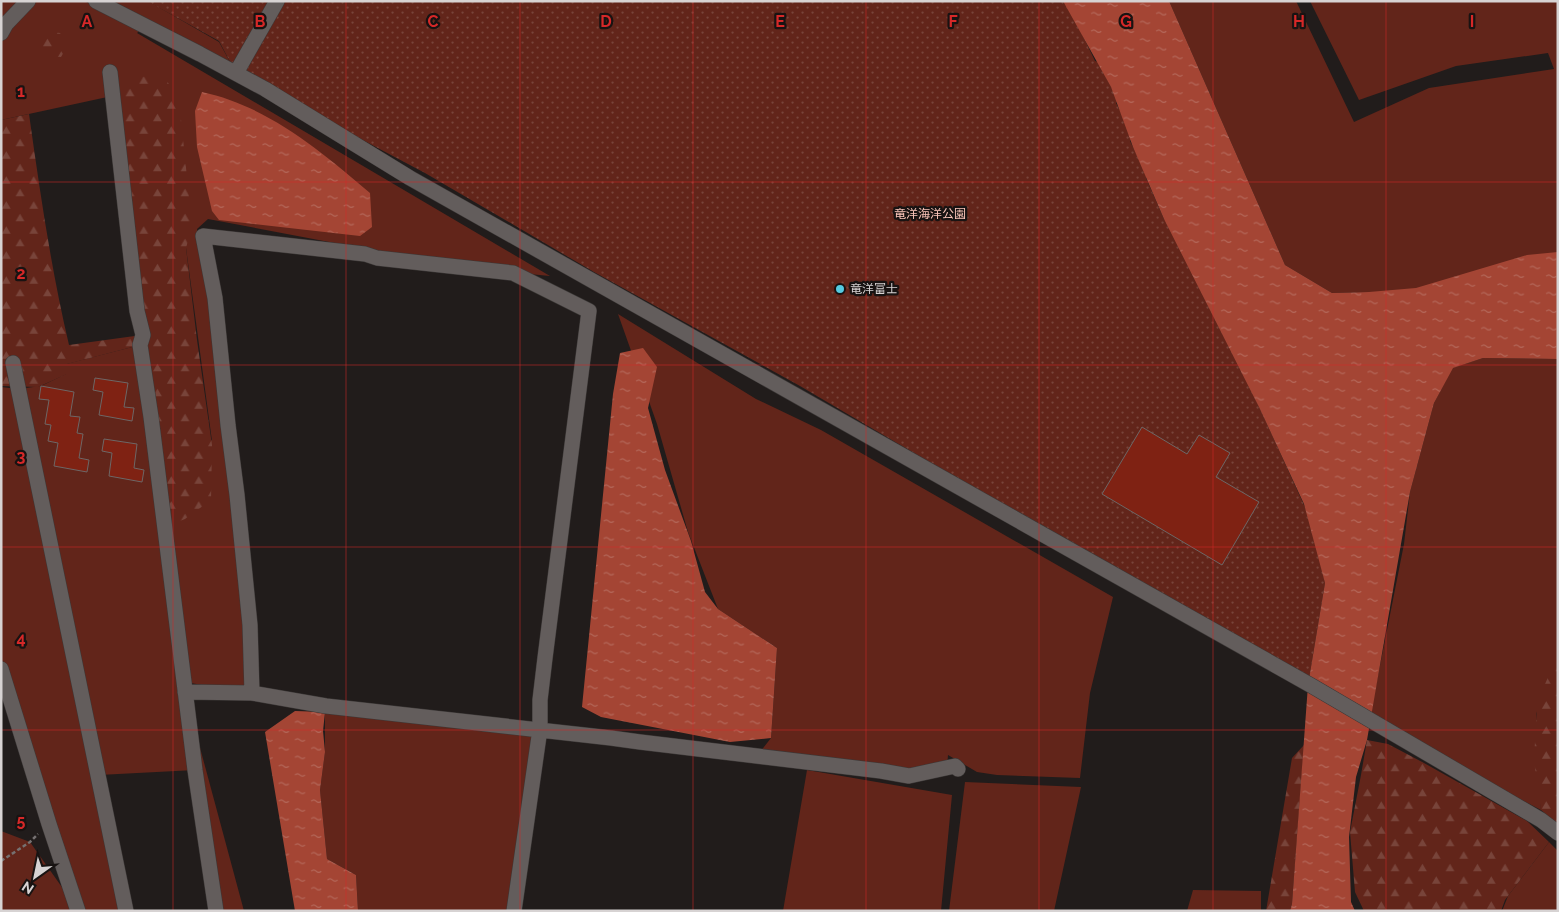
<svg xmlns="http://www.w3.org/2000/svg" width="1559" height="912" viewBox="0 0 1559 912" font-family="Raleway,'Noto Sans JP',sans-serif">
<defs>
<pattern id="forest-firs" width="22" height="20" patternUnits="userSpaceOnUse" patternTransform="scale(1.25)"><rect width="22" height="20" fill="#62251a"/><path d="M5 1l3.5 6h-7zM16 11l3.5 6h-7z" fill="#78443a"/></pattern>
<pattern id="park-dots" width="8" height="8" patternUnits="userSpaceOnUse" patternTransform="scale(1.25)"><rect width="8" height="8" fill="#62251a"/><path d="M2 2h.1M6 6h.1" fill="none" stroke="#78443a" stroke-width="1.8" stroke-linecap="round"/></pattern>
<pattern id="water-ripples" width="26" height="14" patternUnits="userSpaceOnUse" patternTransform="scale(1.25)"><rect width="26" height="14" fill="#a44534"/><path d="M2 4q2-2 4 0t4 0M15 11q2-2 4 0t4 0" fill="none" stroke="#b4685a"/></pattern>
</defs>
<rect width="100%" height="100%" fill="#211c1b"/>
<path fill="#62251a" d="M1 1H83L107 9 96 1H148L219 42 236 73 144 26 137 33 550 276 466 268 208 219 197 229 220 344 252 693 184 682 185 692 244 911H217L195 770 99 775 127 911H1V831L30 842 71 900 1 669V387L18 389 41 386 66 374V364L140 345 212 441 186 248 112 96 1 120Z
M1169 1H1296L1354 122 1429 88 1554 69 1548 53 1456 66 1359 100 1310 1H1558V260L1430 299 1369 292 1332 293 1285 265Z
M618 314 756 399 821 430 1113 597 1090 693 1080 778 997 775 977 772 948 755 947 768 917 775 757 756 771 738 777 648 718 609 688 532 657 424Z
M1483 358 1558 359V659L1536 714 1541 810 1369 721 1404 544 1410 492 1434 403 1452 368Z
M325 712 540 729 515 911H358L356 875 327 859 320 790 325 752Z
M807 770 952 795 941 911H783Z
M965 782 1081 787 1054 911H949Z
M1549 842 1558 851V911H1502L1508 896Z
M1193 890 1261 891V911H1187Z"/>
<path fill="url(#forest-firs)" d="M44 31 60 33 68 45 61 57 43 56 37 40Z
M141 76 167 81 179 100 192 226 186 248 197 340 212 445 211 500 185 519 164 527 140 345 67 364V374L38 387 1 386V120L29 114C40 192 51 269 69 345L142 335 112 92Z
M1558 655V825L1541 810 1534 761 1537 702Z
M1367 740 1388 744 1424 763 1527 821 1549 842 1505 900 1501 911H1364L1355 892 1350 832 1361 775Z
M1304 745 1292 904 1290 911H1266L1292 758Z"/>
<path fill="url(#park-dots)" d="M147 1H1066L1095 61 1098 62 1118 100 1116 103 1133 136 1130 141 1147 175 1146 178 1164 219 1168 223 1231 345 1314 527 1325 583 1308 685 800 386 594 272 425 173 236 73 219 41Z"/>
<path fill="url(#water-ripples)" d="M1063 1H1169L1285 265 1332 293 1369 292 1416 288 1527 255 1558 252V359L1483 358 1453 368 1434 403 1410 492 1367 740 1356 777 1349 837 1351 902 1355 911H1290L1292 904 1308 685 1325 583 1304 504 1259 407 1164 219 1133 147 1111 87Z
M202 92C267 106 320 150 370 193L372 227 360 236 219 220 212 211 197 147 195 111Z
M643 348 657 367 648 408 665 470 691 541 705 592 718 609 777 648 771 738 730 742 601 717 582 707 613 394 620 353Z
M295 711 325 712 323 731 325 752 320 790 327 859 356 875 358 911H295L265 732Z"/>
<path fill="#7f2213" stroke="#6d6766" d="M95 378 128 383 124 407 134 408 132 421 99 415 103 392 93 390Z
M41 386 74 392 70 416 80 417 77 433 83 434 79 458 89 460 87 472 54 466 58 443 48 441 51 425 45 424 49 400 39 399Z
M1142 427 1187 454 1199 435 1230 453 1216 477 1259 502 1222 565 1102 494Z
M104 439 137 444 134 468 144 470 142 482 109 476 112 453 102 451Z"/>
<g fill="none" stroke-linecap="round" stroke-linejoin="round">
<g stroke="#3c3837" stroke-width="16">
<path id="minor" d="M96 1 200 54 265 89 410 178 1312 686 1541 820 1558 833
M1 33 6 24 28 1
M110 72 137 311 143 335 140 345 151 417 195 770 216 911
M236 73 277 1
M13 363 126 911
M1 669 49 824 78 911
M185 692 252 693 326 706 611 738 640 742 881 771 909 776 955 766 958 769
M252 693 250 625 237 495 228 425 215 298 203 236 365 254 377 258 513 273 589 311 545 658 540 700V729L514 911"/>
</g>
<path stroke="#767171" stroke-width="2.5" stroke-dasharray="4 2.5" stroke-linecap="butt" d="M1 861 30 842 38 834"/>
<use href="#minor" stroke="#635d5c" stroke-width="15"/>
</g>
<path fill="none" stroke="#d62828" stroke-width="1" stroke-opacity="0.55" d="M173 1V911M346 1V911M520 1V911M693 1V911M866 1V911M1039 1V911M1213 1V911M1386 1V911M1 182H1558M1 365H1558M1 547H1558M1 730H1558"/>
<circle fill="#55cae0" stroke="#181312" stroke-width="2" cx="840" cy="289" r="5"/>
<g text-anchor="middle" stroke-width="4.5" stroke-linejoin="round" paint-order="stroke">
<g font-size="12" fill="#fbc6ba" stroke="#181312">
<text x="930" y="218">竜洋海洋公園</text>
</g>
<g font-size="12" fill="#d7d3d3" stroke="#181312" text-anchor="start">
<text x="850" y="293">竜洋富士</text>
</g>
</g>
<g font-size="16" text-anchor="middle" font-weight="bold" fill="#d62828" stroke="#181312" stroke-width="4.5" stroke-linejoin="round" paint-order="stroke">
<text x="87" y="27">A</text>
<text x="260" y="27">B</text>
<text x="433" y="27">C</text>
<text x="606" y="27">D</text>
<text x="780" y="27">E</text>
<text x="953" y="27">F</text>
<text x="1126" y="27">G</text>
<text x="1299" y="27">H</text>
<text x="1472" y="27">I</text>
<text x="21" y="97">1</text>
<text x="21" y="279">2</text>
<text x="21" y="462">3</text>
<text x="21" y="644">4</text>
<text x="21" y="826">5</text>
</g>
<rect width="1559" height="912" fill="none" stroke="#d7d3d3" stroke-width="5"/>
<g transform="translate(35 877) rotate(213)" stroke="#181312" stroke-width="4" paint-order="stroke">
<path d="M0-4L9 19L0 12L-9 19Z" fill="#d7d3d3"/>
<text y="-8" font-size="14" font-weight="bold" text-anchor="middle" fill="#d7d3d3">N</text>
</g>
</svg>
